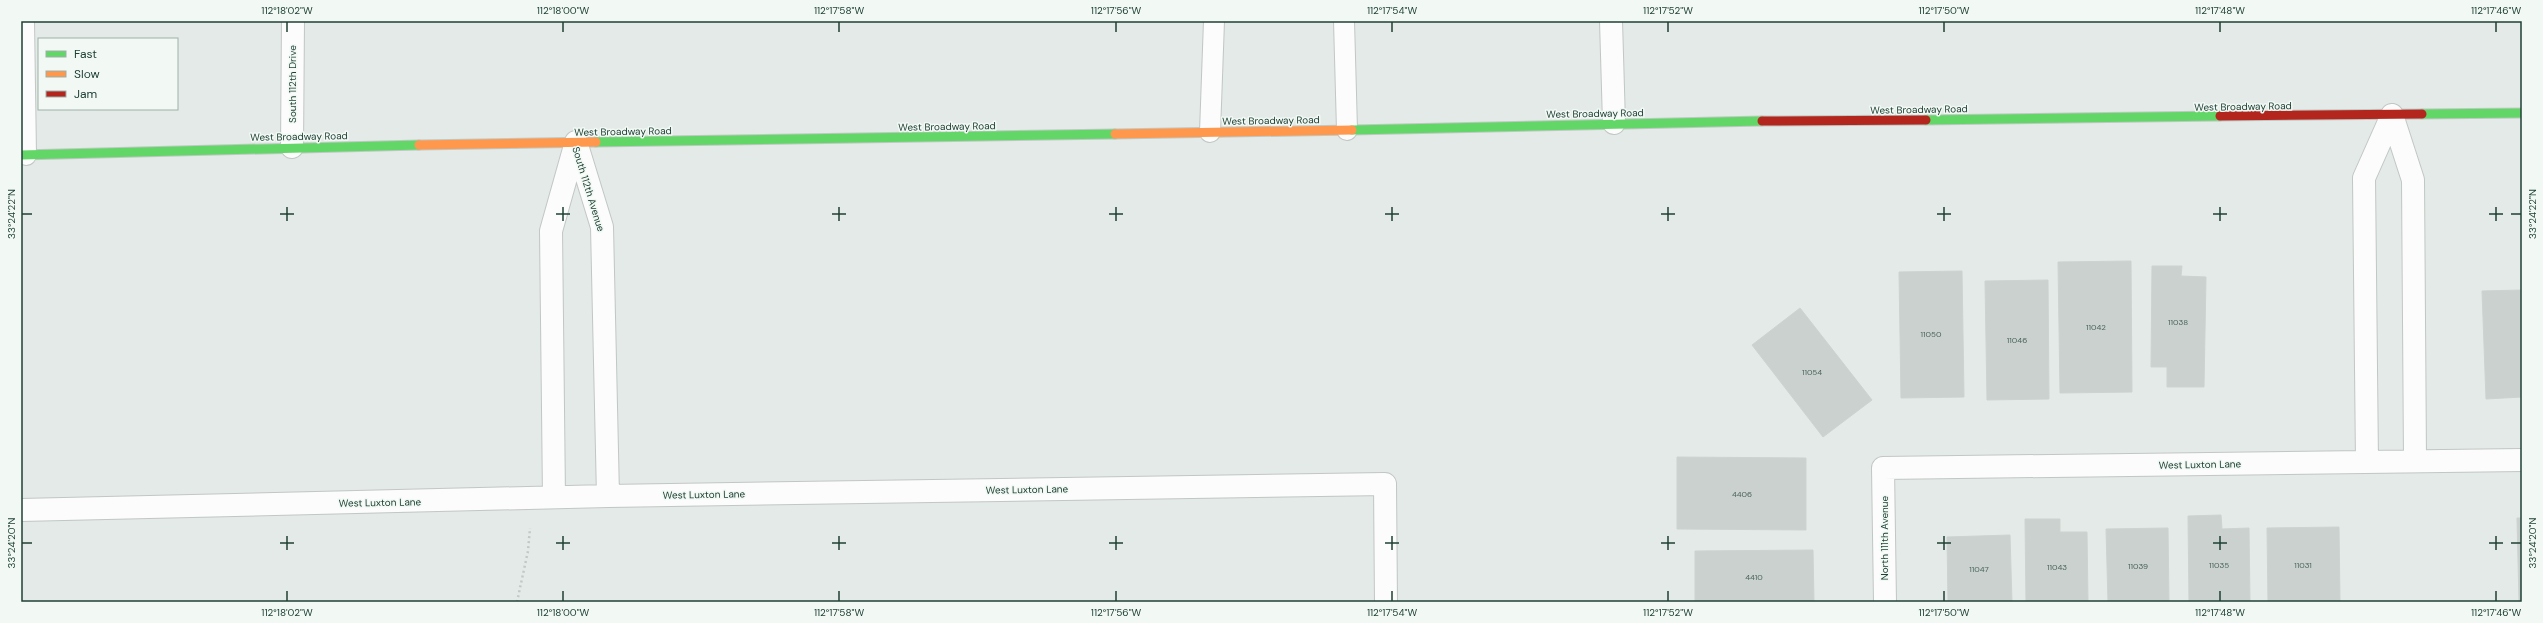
<svg xmlns="http://www.w3.org/2000/svg" width="2543" height="623" viewBox="0 0 2543 623" font-family="'DM Sans',sans-serif">
<rect width="100%" height="100%" fill="#e4eae7"/>
<path fill="#cad1ce" stroke="#cdd3d0" d="M2131 261 2132 392 2060 393 2058 262Z
M2152 266H2182L2181 276 2206 277 2204 387H2167V367H2151Z
M1962 271 1964 397 1901 398 1899 272Z
M2048 280 2049 399 1987 400 1985 281Z
M2522 290V397L2486 399 2482 291Z
M1800 308 1872 400 1823 437 1752 345Z
M1677 457 1806 458V530L1677 529Z
M2221 515 2222 529 2249 528 2250 602H2189L2188 516Z
M2517 518H2522V602H2519Z
M2025 519H2060V532H2087L2088 602H2026Z
M2339 527 2340 602H2268L2267 528Z
M2168 528 2169 602H2108L2106 529Z
M2010 535 2012 602H1948L1947 537Z
M1813 550 1814 602H1695V551Z"/>
<g fill="none" stroke-linecap="round" stroke-linejoin="round">
<g stroke="#c1c7c4" stroke-width="22">
<path id="lane" d="M24 21 26 155
M1344 21 1347 130
M1210 132 1214 21"/>
</g>
<g stroke="#c1c7c4" stroke-width="24">
<path id="street" d="M1611 21 1614 123
M2392 115 2413 180 2415 460
M576 142 602 227 608 496
M292 147 293 21
M2367 462 2364 178 2392 115
M554 497 551 231 576 142
M21 510 608 496 1385 484 1386 602
M1885 602 1883 468 2522 460"/>
</g>
<g stroke="#bfc8c4" stroke-width="11">
<path id="fast" d="M2422 114 2522 113
M1926 120 2220 116
M1352 130 1762 121
M596 142 1115 134
M21 155 419 145"/>
</g>
<g stroke="#bfc8c4" stroke-width="11">
<path id="slow" d="M1115 134 1352 130
M419 145 596 142"/>
</g>
<g stroke="#bfc8c4" stroke-width="11">
<path id="jam" d="M2220 116 2422 114
M1762 121 1926 120"/>
</g>
<path stroke="#c0cac5" stroke-width="2.5" stroke-dasharray="2 3" stroke-linecap="butt" d="M517 602 528 551 530 528"/>
<use href="#lane" stroke="#fbfcfb" stroke-width="20"/>
<use href="#street" stroke="#fbfcfb" stroke-width="22"/>
<use href="#fast" stroke="#63d668" stroke-width="9"/>
<use href="#slow" stroke="#ff974d" stroke-width="9"/>
<use href="#jam" stroke="#b3261e" stroke-width="9"/>
</g>
<path fill="none" stroke="#1f4035" stroke-width="1.5" d="M287 22V32M563 22V32M839 22V32M1116 22V32M1392 22V32M1668 22V32M1944 22V32M2220 22V32M2496 22V32M287 207V221M563 207V221M839 207V221M1116 207V221M1392 207V221M1668 207V221M1944 207V221M2220 207V221M2496 207V221M22 214H32M280 214H294M556 214H570M832 214H846M1109 214H1123M1385 214H1399M1661 214H1675M1937 214H1951M2213 214H2227M2489 214H2503M2511 214H2521M287 536V550M563 536V550M839 536V550M1116 536V550M1392 536V550M1668 536V550M1944 536V550M2220 536V550M2496 536V550M22 543H32M280 543H294M556 543H570M832 543H846M1109 543H1123M1385 543H1399M1661 543H1675M1937 543H1951M2213 543H2227M2489 543H2503M2511 543H2521M287 591V601M563 591V601M839 591V601M1116 591V601M1392 591V601M1668 591V601M1944 591V601M2220 591V601M2496 591V601"/>
<g text-anchor="middle" stroke-width="3" stroke-linejoin="round" paint-order="stroke">
<g font-size="8" fill="#4b655c">
<text x="2178" y="325">11038</text>
<text x="2096" y="330">11042</text>
<text x="1931" y="337">11050</text>
<text x="2017" y="343">11046</text>
<text x="1812" y="375">11054</text>
<text x="1742" y="497">4406</text>
<text x="2219" y="568">11035</text>
<text x="2303" y="568">11031</text>
<text x="2138" y="569">11039</text>
<text x="2057" y="570">11043</text>
<text x="1979" y="572">11047</text>
<text x="1754" y="580">4410</text>
</g>
<g font-size="10" fill="#1f4035" stroke="#f2f9f5">
<text transform="translate(292 84) rotate(-90)" y="4">South 112th Drive</text>
<text transform="translate(2243 106) rotate(-1)" y="4">West Broadway Road</text>
<text transform="translate(1919 109) rotate(-1)" y="4">West Broadway Road</text>
<text transform="translate(1595 113) rotate(-1)" y="4">West Broadway Road</text>
<text transform="translate(1271 120) rotate(-1)" y="4">West Broadway Road</text>
<text transform="translate(947 126) rotate(-1)" y="4">West Broadway Road</text>
<text transform="translate(623 131) rotate(-1)" y="4">West Broadway Road</text>
<text transform="translate(299 136) rotate(-1)" y="4">West Broadway Road</text>
<text transform="translate(589 189) rotate(73)" y="4">South 112th Avenue</text>
<text transform="translate(2200 464) rotate(-1)" y="4">West Luxton Lane</text>
<text transform="translate(1027 489) rotate(-1)" y="4">West Luxton Lane</text>
<text transform="translate(704 494) rotate(-1)" y="4">West Luxton Lane</text>
<text transform="translate(380 502) rotate(-1)" y="4">West Luxton Lane</text>
<text transform="translate(1884 538) rotate(-90)" y="4">North 111th Avenue</text>
</g>
</g>
<rect width="2543" height="623" fill="none" stroke="#f2f9f5" stroke-width="44"/>
<rect x="38" y="38" width="140" height="72" fill="#f2f9f5" stroke="#9eafa8"/>
<rect x="46" y="51" width="20" height="6" fill="#63d668" stroke="#9eafa8"/>
<text x="74" y="58" font-size="12" fill="#1f4035">Fast</text>
<rect x="46" y="71" width="20" height="6" fill="#ff974d" stroke="#9eafa8"/>
<text x="74" y="78" font-size="12" fill="#1f4035">Slow</text>
<rect x="46" y="91" width="20" height="6" fill="#b3261e" stroke="#9eafa8"/>
<text x="74" y="98" font-size="12" fill="#1f4035">Jam</text>
<rect x="22" y="22" width="2499" height="579" fill="none" stroke="#1f4035" stroke-width="1.5"/>
<g font-size="10" text-anchor="middle" fill="#1f4035">
<text x="287" y="14">112°18'02"W</text>
<text x="563" y="14">112°18'00"W</text>
<text x="839" y="14">112°17'58"W</text>
<text x="1116" y="14">112°17'56"W</text>
<text x="1392" y="14">112°17'54"W</text>
<text x="1668" y="14">112°17'52"W</text>
<text x="1944" y="14">112°17'50"W</text>
<text x="2220" y="14">112°17'48"W</text>
<text x="2496" y="14">112°17'46"W</text>
<text transform="translate(11 214) rotate(-90)" y="4">33°24'22"N</text>
<text transform="translate(2532 214) rotate(-90)" y="4">33°24'22"N</text>
<text transform="translate(11 543) rotate(-90)" y="4">33°24'20"N</text>
<text transform="translate(2532 543) rotate(-90)" y="4">33°24'20"N</text>
<text x="287" y="616">112°18'02"W</text>
<text x="563" y="616">112°18'00"W</text>
<text x="839" y="616">112°17'58"W</text>
<text x="1116" y="616">112°17'56"W</text>
<text x="1392" y="616">112°17'54"W</text>
<text x="1668" y="616">112°17'52"W</text>
<text x="1944" y="616">112°17'50"W</text>
<text x="2220" y="616">112°17'48"W</text>
<text x="2496" y="616">112°17'46"W</text>
</g>
</svg>
